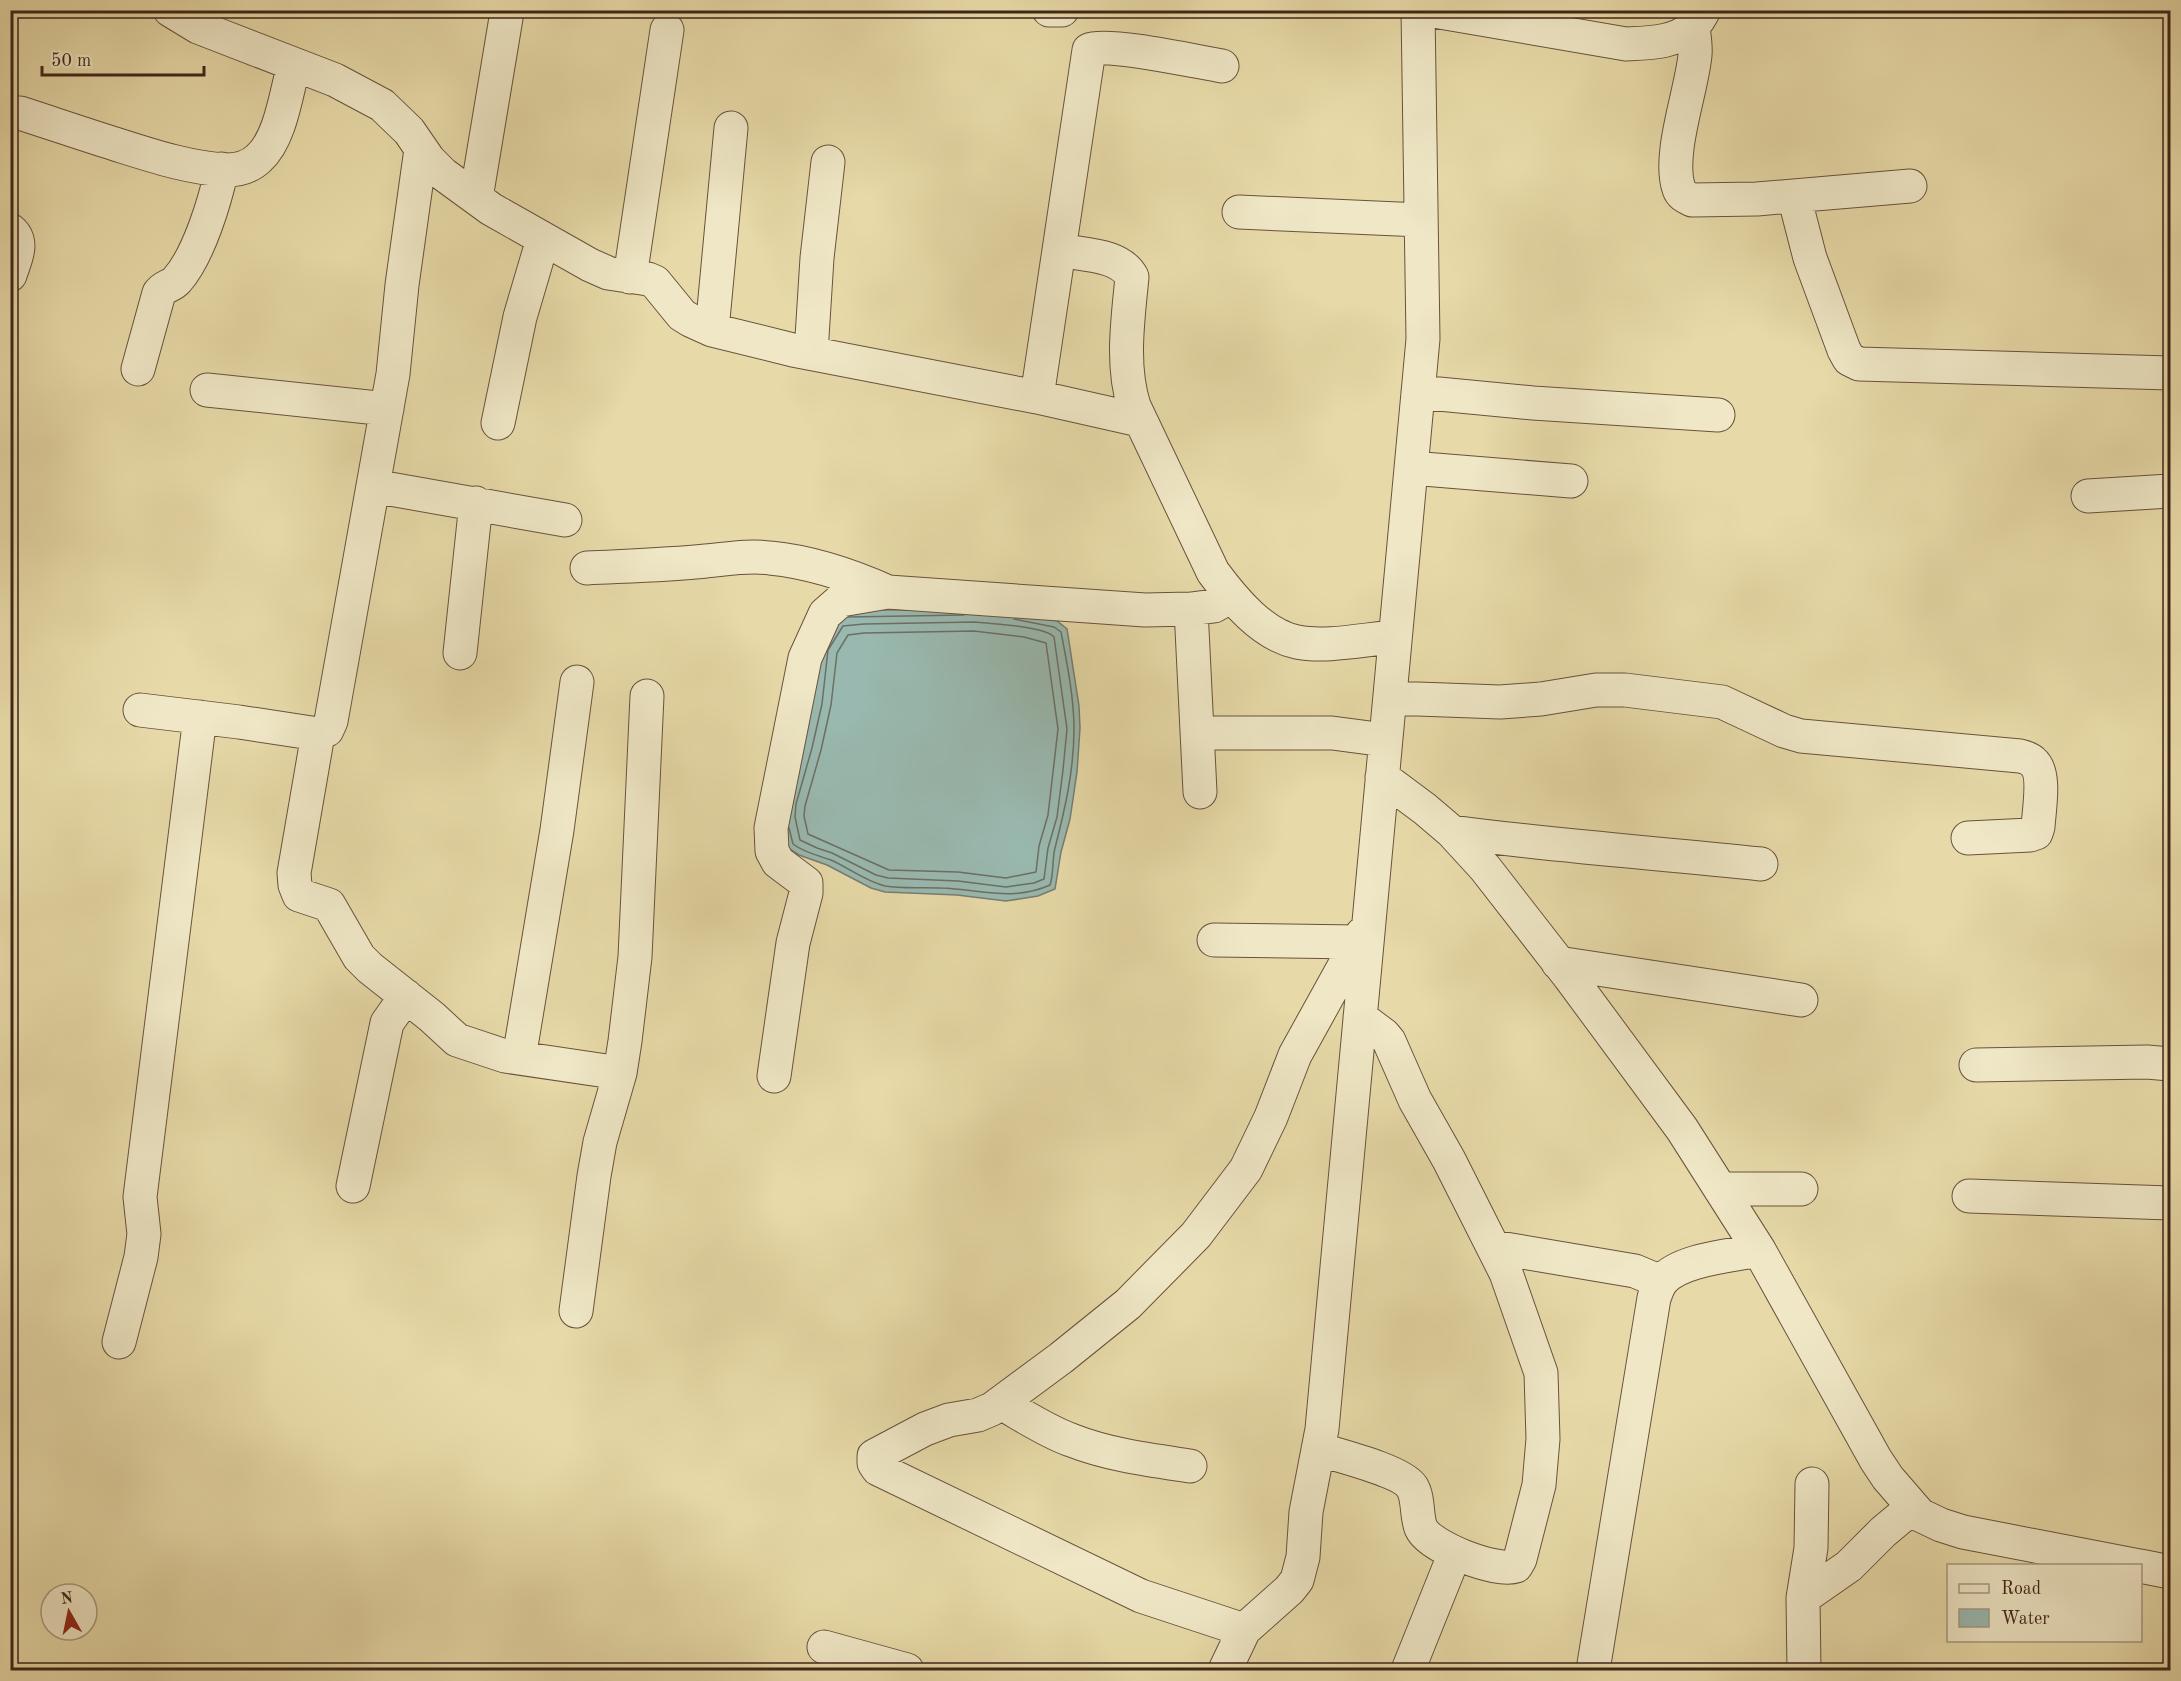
<svg xmlns="http://www.w3.org/2000/svg" width="2181" height="1681" viewBox="0 0 2181 1681" font-family="'Old Standard TT',serif">
<rect width="100%" height="100%" fill="#e7daa8"/>
<filter id="stains"><feTurbulence type="fractalNoise" baseFrequency=".00333" numOctaves="4"/><feColorMatrix values="0 0 0 0 .2 0 0 0 0 .09 0 0 0 0 .02 0 0 0 .5 -.17"/></filter>
<radialGradient id="worn" r=".72"><stop offset=".6" stop-color="#630" stop-opacity="0"/><stop offset="1" stop-color="#630" stop-opacity=".3"/></radialGradient>
<path fill="#99b9b0" stroke="#757e74" stroke-width="1.5" d="M1593 11H1683L1653 17Z
M863 610H950L1043 618 1057 621 1067 629 1079 706 1080 728 1077 772 1070 819 1061 852 1055 889 1038 896 1006 901 957 895 885 892 871 888 827 865 799 855 788 848 784 833 809 701 836 612Z"/>
<g fill="none" stroke-linecap="round" stroke-linejoin="round">
<path stroke="#6c6f64" stroke-width="1.5" d="M848 617 964 615
M975 622C991 624 1044 626 1054 637L1067 729 1063 770 1057 817 1048 848 1044 879 1034 883 1006 887 958 881 888 878 876 875 832 853 817 848 800 840 795 817 796 804 812 748 822 704 828 650 843 626 864 624Z
M974 631 1024 637 1046 643 1058 729 1048 815 1039 846 1036 872 1006 878 958 872 889 870 808 834 804 816 805 806 821 750 831 705 837 653 848 635 864 633Z
M789 828 793 844C805 853 817 855 831 860 849 868 865 881 885 886 903 889 922 887 941 888 980 889 1012 902 1050 885 1054 873 1052 860 1055 848 1065 809 1074 770 1074 729 1074 698 1067 663 1061 632L1054 627 1014 619"/>
<g stroke="#69523d" stroke-width="35">
<path id="minor" d="M170 10 198 27 335 80 382 105 409 131 429 160 443 174 491 209 590 265 608 273 648 279 655 282 682 315 690 320 712 330 793 350 1037 397 1139 420
M1049 10H1062
M1428 10 1626 44C1648 43 1677 43 1693 26 1698 22 1701 15 1704 10
M1693 27C1694 36 1696 46 1695 55 1692 90 1667 155 1679 189 1681 195 1686 197 1692 200L1757 199 1910 186
M10 114 20 113C51 123 83 134 115 144 150 155 188 168 226 170 238 170 250 167 259 158 281 138 286 93 294 65
M1794 196 1810 258 1844 350 1849 359 1859 364 2170 373
M476 198 506 18
M1239 212 1421 220
M10 230C25 242 15 259 10 275
M1060 250C1083 255 1120 254 1132 277 1128 319 1121 365 1134 406L1213 572C1233 599 1262 635 1297 642 1326 648 1366 639 1395 637
M630 277 667 30
M712 330 731 128
M811 353 817 258 828 162
M138 369 159 293C164 286 172 286 177 280 199 255 215 201 222 169
M207 390 387 409
M1418 392 1533 403 1718 415
M1037 397 1089 50C1107 42 1198 62 1222 66
M498 423 520 317 543 239
M1411 468 1571 481
M373 486 565 520
M2088 496 2170 491
M587 568C627 566 667 565 706 561 728 559 748 555 770 558 812 562 850 575 888 592
M1191 609 1200 792
M460 653 476 503
M1390 698 1500 702 1541 699 1596 690H1625L1722 702 1784 731 1801 736 2020 756C2024 757 2029 758 2033 762 2046 773 2039 810 2038 827L2036 833 2030 835 1968 838
M140 710 239 722 318 734 327 730 331 721 393 374 402 285 421 149
M1197 733H1332L1385 740
M318 734 294 873 295 885 299 895 329 905 359 957 370 968 432 1017 457 1040 505 1056 620 1073
M1382 777 1425 809 1452 832 1485 868 1569 976 1682 1129 1759 1250 1876 1460 1888 1478 1920 1515 1941 1525 1963 1532 2139 1566
M1452 832C1554 846 1658 853 1761 864
M1214 940 1357 942
M1558 963 1801 1000
M519 1058 557 830 577 682
M1976 1065 2147 1062 2170 1064
M774 1076 793 943 806 893V883L778 862 772 851 771 828 805 658 825 614 841 600 888 592 1145 610 1191 609 1214 606 1231 596
M353 1186 387 1023 406 996
M1720 1189H1801
M1969 1196 2170 1203
M1493 1247 1635 1271 1661 1282
M576 1311 594 1176 600 1142 620 1073 625 1041 635 957 647 696
M119 1342 141 1257 144 1234 140 1197 200 717
M1001 1403C1024 1416 1046 1431 1071 1440 1109 1455 1150 1460 1190 1466
M1318 1449C1337 1455 1402 1471 1412 1487 1419 1498 1416 1516 1421 1528 1429 1547 1497 1573 1516 1566L1520 1559 1539 1485 1543 1439 1541 1373 1506 1273 1449 1160 1415 1100 1389 1041 1384 1035 1360 1017
M2140 1566 2170 1572
M1803 1598 1849 1566 1883 1532 1913 1507
M1244 1630 1141 1596 878 1469 874 1463V1456L925 1429 949 1420 978 1415 992 1409 1061 1358 1128 1304 1196 1235 1246 1169 1271 1117 1295 1055 1362 934
M824 1647 907 1670
M1225 1670 1244 1630 1289 1590 1297 1580 1303 1557 1306 1512 1322 1429 1423 339 1418 10
M1408 1670 1455 1553
M1593 1670 1654 1298C1656 1293 1658 1286 1662 1281 1680 1259 1732 1256 1759 1250
M1804 1670 1803 1598 1811 1548 1812 1484"/>
</g>
<use href="#minor" stroke="#efe7c6" stroke-width="33"/>
</g>
<rect width="2181" height="1681" fill="none" stroke="#e7daa8" stroke-width="36"/>
<rect x="12" y="12" width="2157" height="1657" fill="none" stroke="#3f2519" stroke-width="3"/>
<rect x="18" y="18" width="2145" height="1645" fill="none" stroke="#3f2519" stroke-width="1.5"/>
<rect x="1947" y="1564" width="195" height="78" fill="#efe7c6" stroke="#a99981" stroke-width="1.5"/>
<rect x="1959" y="1584" width="30" height="9" fill="#efe7c6" stroke="#a99981" stroke-width="1.5"/>
<text x="2001" y="1594" font-size="18" fill="#3f2519">Road</text>
<rect x="1959" y="1609" width="30" height="18" fill="#99b9b0" stroke="#a99981" stroke-width="1.5"/>
<text x="2001" y="1624" font-size="18" fill="#3f2519">Water</text>
<g transform="translate(69 1612) rotate(351)"><circle r="28" fill="#efe7c6" stroke="#a99981" stroke-width="1.5"/>
<path d="M0-4.5L10 22L0 15L-10 22Z" fill="#8f2418"/>
<text y="-9" font-size="16" font-weight="bold" text-anchor="middle" fill="#3f2519">N</text>
</g>
<path d="M42 66v9h162v-9" fill="none" stroke="#3f2519" stroke-width="3"/>
<text x="51" y="66" font-size="18" fill="#3f2519" stroke="#efe7c6" stroke-width="4.5" paint-order="stroke">50 m</text>
<rect width="100%" height="100%" filter="url(#stains)"/>
<rect width="100%" height="100%" fill="url(#worn)"/>
</svg>
